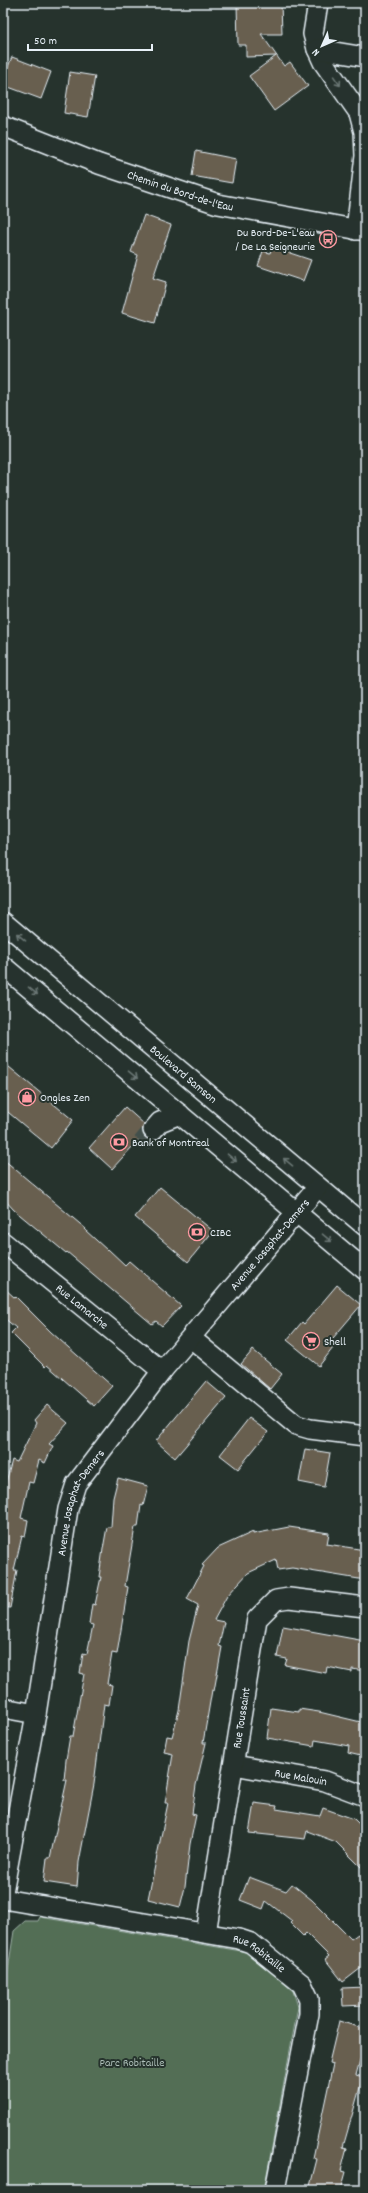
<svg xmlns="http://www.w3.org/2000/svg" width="368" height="2193" viewBox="0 0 368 2193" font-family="Dekko,sans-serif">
<rect width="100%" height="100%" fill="#26332d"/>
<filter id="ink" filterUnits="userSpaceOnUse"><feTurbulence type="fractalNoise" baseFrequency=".025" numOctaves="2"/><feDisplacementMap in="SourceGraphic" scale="8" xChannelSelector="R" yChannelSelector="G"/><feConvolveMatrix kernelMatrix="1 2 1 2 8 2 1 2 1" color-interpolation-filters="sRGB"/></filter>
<g filter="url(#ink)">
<path fill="#526e55" stroke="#9db0a6" d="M40 1917 247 1952 293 1991 298 2007 264 2190H3V2002L14 1931 25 1921H38Z"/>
<path fill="#675f50" stroke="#e8f1f8" d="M237 3H281L282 34H261L284 66 290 62 308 86 274 111 249 76 276 56 246 57V45H238Z
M12 57 51 72 41 99 3 85V79Z
M70 72 95 76 88 117 64 113Z
M196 151 236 159 232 183 192 176Z
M144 215 171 225 153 278 166 282 155 323 122 313 138 255 131 252Z
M272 247 311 260 303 281 258 266 263 251 270 253Z
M3 1062 73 1120 51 1148 3 1108Z
M125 1107 144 1124 143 1135 112 1169 89 1148Z
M3 1159 86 1229 85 1230 107 1250 108 1249 125 1265 129 1261 181 1306 162 1326 156 1321 152 1324 67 1252 66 1253 14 1210 3 1198Z
M160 1187 213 1231 188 1262 135 1217Z
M337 1285 361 1305 328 1344 333 1348 319 1366 287 1340 302 1322 304 1324Z
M3 1287 15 1298 16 1297 51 1332 112 1386 94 1406 47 1365 45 1367 11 1333 16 1328 3 1317Z
M253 1350 282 1374 270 1389 241 1364Z
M206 1381 226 1398 175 1458 156 1441Z
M47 1405 68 1423 49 1444 53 1446 45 1463 39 1460 33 1483 29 1482 21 1518 28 1520 25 1537 22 1536 14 1570H17L10 1608 3 1607V1486H5L12 1460 17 1462 36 1423 34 1420Z
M249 1418 268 1432 238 1469 220 1455Z
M305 1449 330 1453 324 1487 299 1482Z
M118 1478 148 1486 143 1506 141 1505 138 1527H135L125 1586 128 1587 117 1654 112 1653 107 1684 112 1685 109 1705 104 1704 94 1784 79 1862 77 1887 44 1882 47 1858H50L67 1780H64L66 1760 70 1736H73L84 1674 80 1673 83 1653 87 1654 93 1625 89 1624 92 1604 95 1605 101 1577H99L103 1549 107 1527H111L113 1498Z
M289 1527 329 1533 327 1544 365 1550V1580L292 1568 278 1570 276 1560 248 1573 227 1596 214 1620 224 1622 219 1646 222 1647 214 1691 212 1690 203 1743H206L196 1785 192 1814 196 1815 190 1844 185 1887 180 1907 148 1899 168 1803H165L173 1754 164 1752 167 1736 172 1737 179 1710 189 1641 198 1605 187 1599 204 1566 202 1565 218 1548 253 1532V1534Z
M283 1626 365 1641V1671L352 1669V1672L327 1667 326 1673 285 1665 287 1659 277 1657Z
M271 1708 299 1712V1709L319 1712 365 1723V1757L348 1753 349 1746 315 1740 314 1746 267 1738Z
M254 1803 277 1806 276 1809 320 1816 323 1808 354 1819 365 1830V1871L336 1842 307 1831 305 1839 249 1833Z
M249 1877 286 1891 292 1884 312 1900 351 1939 358 1934 365 1944V1965L343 1982 325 1959 329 1956 306 1933 303 1936 290 1923 292 1921 266 1901 263 1909 240 1900Z
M365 1987V2005L343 2006 342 1988Z
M339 2021 365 2029V2049H363L356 2075 363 2077 343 2147 347 2148 341 2171 346 2172 341 2190H309L317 2159 313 2158 333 2064 329 2063Z"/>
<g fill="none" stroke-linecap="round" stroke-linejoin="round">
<path stroke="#43504b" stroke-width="19" stroke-dasharray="19 10" stroke-linecap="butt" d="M142 1143 153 1130"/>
<g stroke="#e8f1f8" stroke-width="22">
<g id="minor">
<path d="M318 3 313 34 317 49 323 62 359 113 364 132 365 156 356 230"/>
<path d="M317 49 365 57"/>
<path id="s1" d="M3 126 99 164 218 204 365 231"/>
<path id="s2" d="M3 922 365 1226"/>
<path d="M3 966 365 1270"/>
<path d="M153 1130 160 1122 180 1114"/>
<path id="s3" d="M3 1242 162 1371"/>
<path d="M191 1338 296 1425 310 1429 365 1436"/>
<path d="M3 1708 36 1714"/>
<path id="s4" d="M234 1765 325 1781 365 1796"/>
<path id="s5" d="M3 1892 36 1714 68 1509 76 1484 162 1371 318 1187"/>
<path id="s6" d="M3 1899 239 1939 251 1943 302 1984 309 1999V2014L275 2190"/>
<path id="s7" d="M206 1933 257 1619 276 1600 289 1598 365 1607"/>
</g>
</g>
<use href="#minor" stroke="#26332d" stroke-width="19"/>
</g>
<defs><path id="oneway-shaft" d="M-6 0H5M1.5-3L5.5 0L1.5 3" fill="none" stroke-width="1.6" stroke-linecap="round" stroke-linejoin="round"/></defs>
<g stroke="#6a7674">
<use href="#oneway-shaft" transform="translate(337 81) rotate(55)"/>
<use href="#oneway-shaft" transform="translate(21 937) rotate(-140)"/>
<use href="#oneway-shaft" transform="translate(33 991) rotate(40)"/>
<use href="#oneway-shaft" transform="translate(133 1075) rotate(40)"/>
<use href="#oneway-shaft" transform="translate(232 1158) rotate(40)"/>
<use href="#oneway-shaft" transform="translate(288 1162) rotate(-140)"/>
<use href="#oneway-shaft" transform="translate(327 1238) rotate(40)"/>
</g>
</g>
<defs>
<g id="bus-ring" transform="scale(0.9)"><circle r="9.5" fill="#26332d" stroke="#ff9aa2" stroke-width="1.5"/><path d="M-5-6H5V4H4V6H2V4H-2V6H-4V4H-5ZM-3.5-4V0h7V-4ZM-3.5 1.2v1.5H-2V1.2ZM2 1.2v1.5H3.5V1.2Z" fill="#ff9aa2"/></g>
<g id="shop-ring" transform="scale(0.9)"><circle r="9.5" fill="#26332d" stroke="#ff9aa2" stroke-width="1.5"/><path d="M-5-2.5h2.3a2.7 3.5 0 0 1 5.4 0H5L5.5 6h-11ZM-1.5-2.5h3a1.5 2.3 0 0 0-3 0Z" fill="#ff9aa2"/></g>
<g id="bank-ring" transform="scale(0.9)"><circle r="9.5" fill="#26332d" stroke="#ff9aa2" stroke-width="1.5"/><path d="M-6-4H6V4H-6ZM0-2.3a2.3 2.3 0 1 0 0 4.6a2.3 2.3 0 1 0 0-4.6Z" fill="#ff9aa2"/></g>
<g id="supermarket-ring" transform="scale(0.9)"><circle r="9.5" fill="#26332d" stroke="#ff9aa2" stroke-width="1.5"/><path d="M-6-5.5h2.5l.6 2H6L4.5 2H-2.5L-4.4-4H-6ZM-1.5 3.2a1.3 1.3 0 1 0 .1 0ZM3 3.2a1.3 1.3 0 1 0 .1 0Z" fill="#ff9aa2"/></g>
</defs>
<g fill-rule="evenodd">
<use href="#bus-ring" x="328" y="239"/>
<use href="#shop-ring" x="27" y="1097"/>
<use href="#bank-ring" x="119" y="1142"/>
<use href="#bank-ring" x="197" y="1232"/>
<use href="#supermarket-ring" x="311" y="1341"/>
</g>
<g text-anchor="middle" stroke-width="4" stroke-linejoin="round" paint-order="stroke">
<g font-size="12" fill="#e8f1f8" stroke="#26332d">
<text dy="4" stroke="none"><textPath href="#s1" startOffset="189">Chemin du Bord-de-l'Eau</textPath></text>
<text dy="4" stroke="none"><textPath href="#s2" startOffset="236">Boulevard Samson</textPath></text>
<text dy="4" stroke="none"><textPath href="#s5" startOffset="723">Avenue Josaphat-Demers</textPath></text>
<text dy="4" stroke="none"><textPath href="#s3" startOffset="102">Rue Lamarche</textPath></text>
<text dy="4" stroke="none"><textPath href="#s5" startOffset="399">Avenue Josaphat-Demers</textPath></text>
<text dy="4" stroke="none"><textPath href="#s7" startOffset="218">Rue Toussaint</textPath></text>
<text dy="4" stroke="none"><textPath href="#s4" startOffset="68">Rue Malouin</textPath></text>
<text dy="4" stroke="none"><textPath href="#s6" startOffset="264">Rue Robitaille</textPath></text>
</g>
<g font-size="12" fill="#e8f1f8" stroke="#26332d" text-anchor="start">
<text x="315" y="236" text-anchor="end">Du Bord-De-L'eau<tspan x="315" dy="14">/ De La Seigneurie</tspan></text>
<text x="40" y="1101">Ongles Zen</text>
<text x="132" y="1146">Bank of Montreal</text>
<text x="210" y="1236">CIBC</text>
<text x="324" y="1345">Shell</text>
</g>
<g font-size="12" fill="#acbdb7" stroke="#26332d">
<text x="132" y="2066">Parc Robitaille</text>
</g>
</g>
<rect width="368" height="2193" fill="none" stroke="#26332d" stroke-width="16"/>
<rect x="8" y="8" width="352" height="2177" fill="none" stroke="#e8f1f8" stroke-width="1.5" filter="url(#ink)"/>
<g transform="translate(322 46) rotate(225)" stroke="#26332d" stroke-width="3" paint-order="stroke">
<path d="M0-3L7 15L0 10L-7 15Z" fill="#e8f1f8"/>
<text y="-6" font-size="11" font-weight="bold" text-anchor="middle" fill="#e8f1f8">N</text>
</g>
<path d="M28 44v6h124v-6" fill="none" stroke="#e8f1f8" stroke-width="2"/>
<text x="34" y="44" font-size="12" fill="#e8f1f8" stroke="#26332d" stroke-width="3" paint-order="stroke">50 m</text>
</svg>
